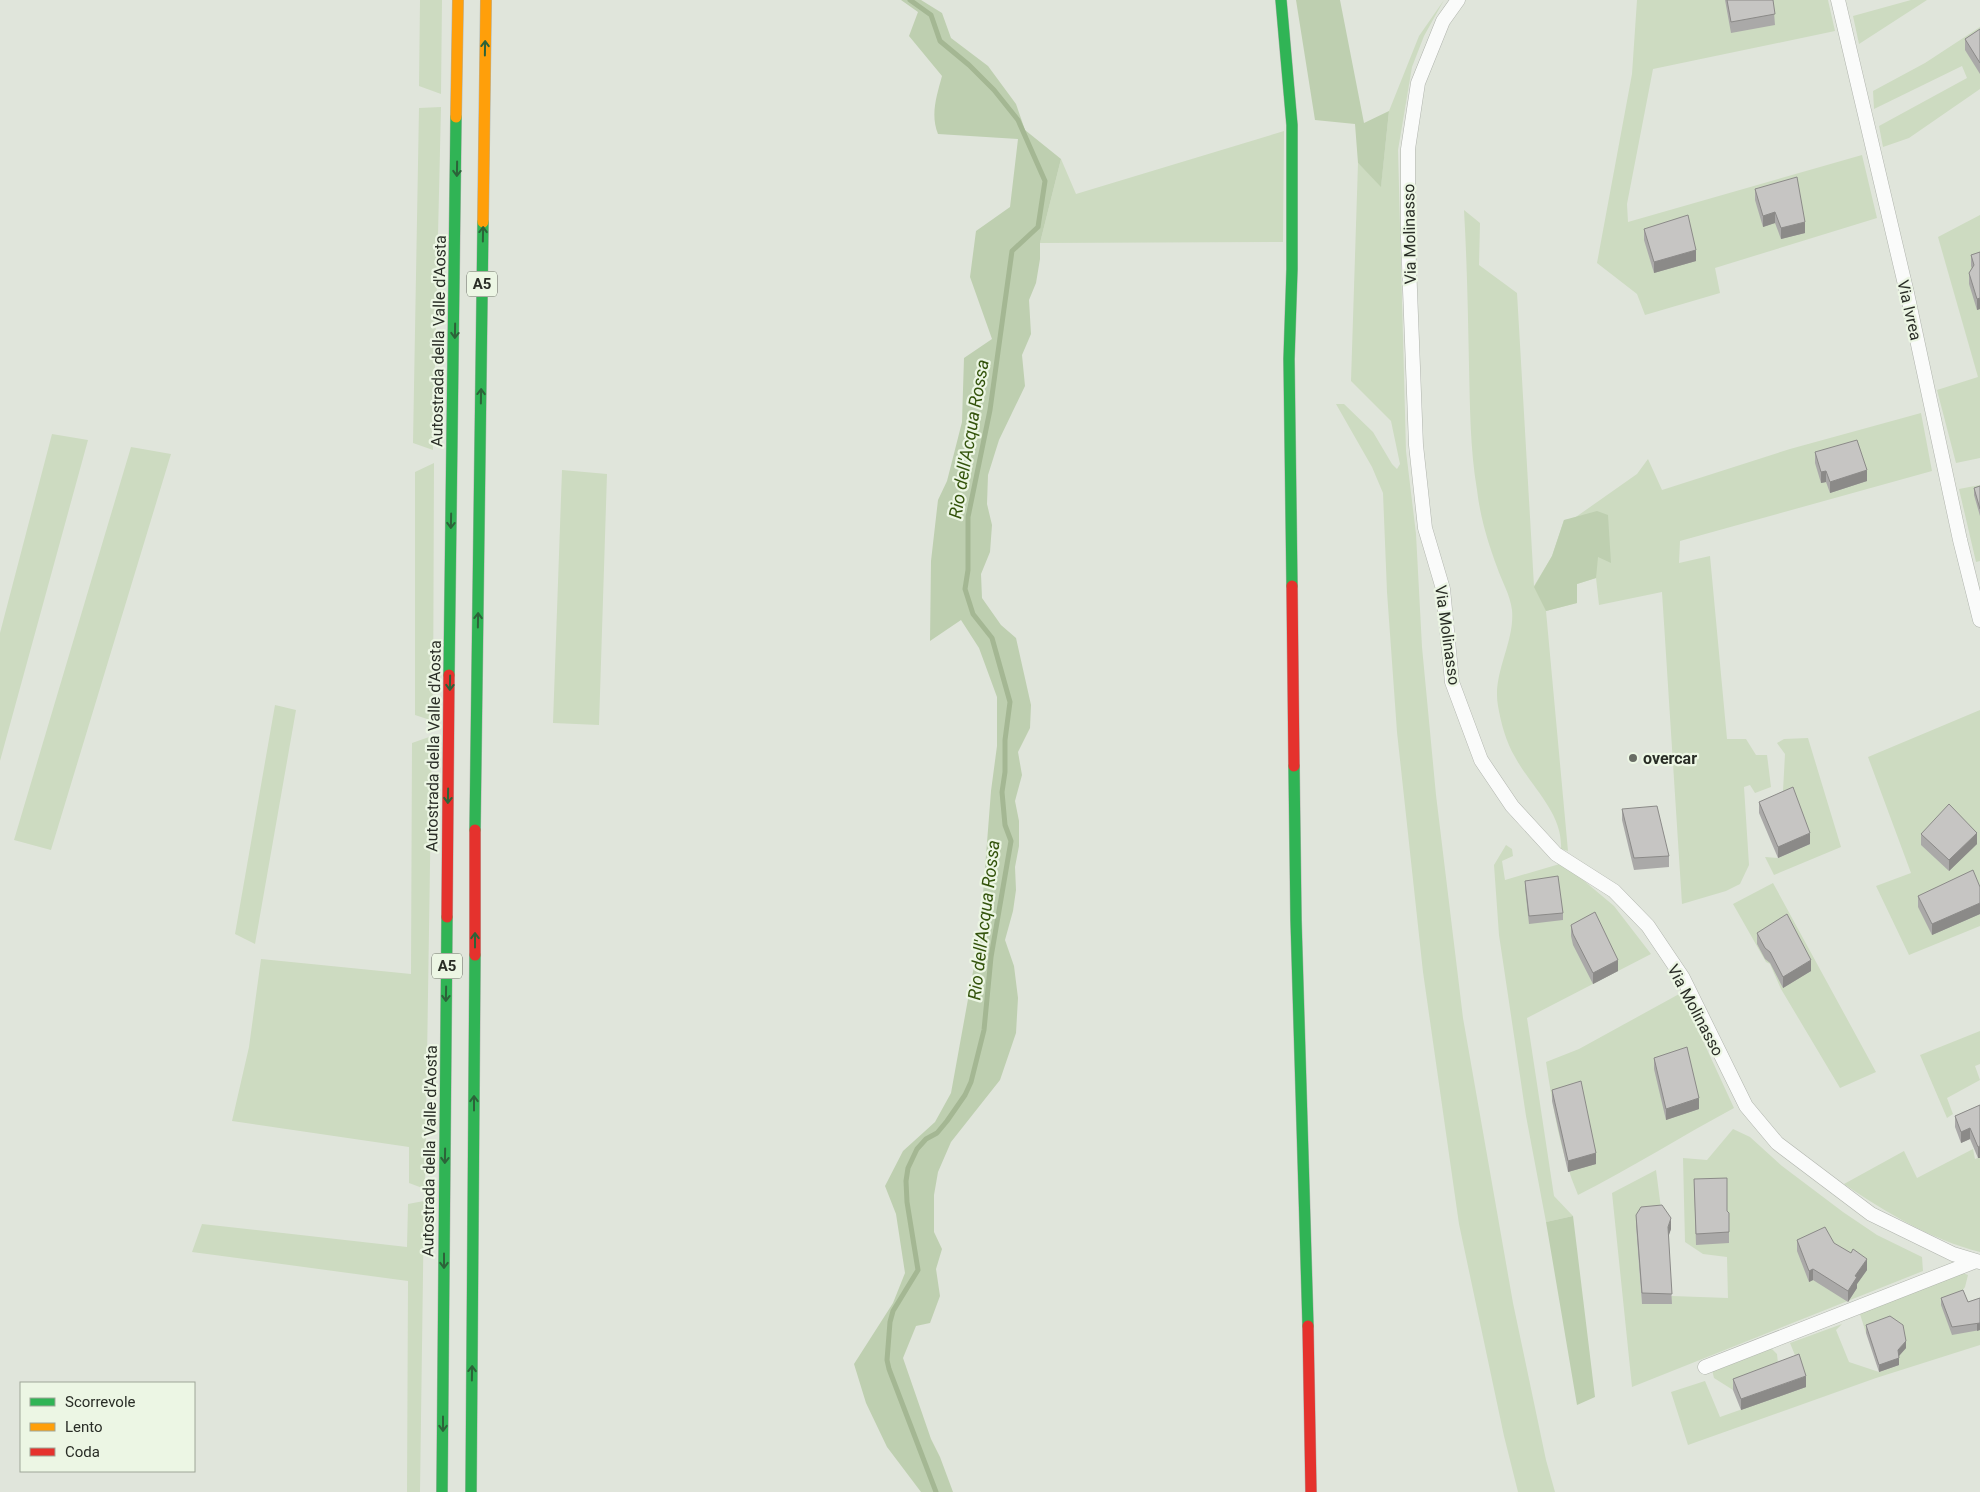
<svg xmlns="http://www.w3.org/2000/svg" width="1980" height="1492" viewBox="0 0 1980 1492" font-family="Roboto,sans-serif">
<rect width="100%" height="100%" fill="#e0e5db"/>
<path fill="#cddbc1" d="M420 0H442L441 94 419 86Z
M1444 0 1424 36 1412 67 1398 150 1406 451 1416 534 1422 647 1436 795 1463 1018 1513 1303 1546 1460 1555 1492H1518L1504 1436 1459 1224 1423 972 1397 732 1387 592 1383 493 1372 467 1336 404H1344L1373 432 1392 464 1397 469 1400 464 1391 421 1351 381 1358 163 1381 186 1389 111 1419 36Z
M1637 0H1828L1835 31 1653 69 1627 204 1628 222 1862 155 1877 218 1715 268 1720 293 1645 315 1637 294 1597 263 1632 74Z
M1911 0H1927L1859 44 1853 16Z
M1980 27V89L1909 138 1883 147 1879 126 1967 78 1962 66 1874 109 1873 91 1925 63Z
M441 107 433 450 413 443 419 108Z
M1284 131 1283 242 1040 243 1061 159 1076 194Z
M1464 210 1480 223 1479 265 1517 293 1534 586 1552 556 1564 520 1573 519 1637 474 1648 459 1662 490 1790 449 1921 413 1932 471 1680 541 1679 563 1710 556 1727 739H1746L1756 755H1767L1771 787 1755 793 1750 785 1744 787 1749 865 1740 884 1726 891 1682 904 1662 592 1599 605 1596 578 1577 584V603L1546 611 1568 851 1561 849C1563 813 1531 787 1515 757 1506 742 1501 723 1498 706 1492 673 1515 643 1512 610 1510 594 1502 582 1497 567 1488 543 1480 516 1477 490 1470 449 1470 407 1469 366 1468 314 1467 262 1464 210Z
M1980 215V458L1956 463 1937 390 1978 377 1938 237Z
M52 434 88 440 0 761V633Z
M131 447 171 454 51 850 14 840Z
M434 463 433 721 415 715V472Z
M562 470 607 474 599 725 553 723Z
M1980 485V561L1976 562 1959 489Z
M275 705 296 710 255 944 235 934Z
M1980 710V926L1909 955 1876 886 1911 873 1868 757Z
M432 736 425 1189 409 1183V1147L232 1121 249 1047 261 959 411 974 412 743Z
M1808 738 1841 847 1774 875 1765 857 1778 858 1810 844 1783 791 1785 754 1777 743 1784 739Z
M1506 845 1512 849 1513 856 1502 861 1505 880 1563 863 1614 906 1651 954 1527 1018 1554 1196 1573 1216 1546 1222 1526 1116 1499 935 1494 865Z
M1773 883 1876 1072 1840 1088 1781 989 1770 964 1766 962 1733 904Z
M1681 993 1734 1108C1682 1136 1631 1168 1578 1195 1560 1153 1553 1107 1546 1062L1579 1049Z
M1980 1031V1064L1975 1066 1980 1080 1947 1098 1953 1114 1947 1118 1920 1055Z
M1733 1129 1750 1137 1782 1166 1843 1212 1877 1235 1922 1257 1923 1271 1632 1387 1612 1193 1656 1170 1662 1216 1641 1218 1636 1227 1642 1304 1672 1296 1728 1298 1727 1257 1703 1254 1685 1242 1683 1158 1707 1160Z
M1973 1149 1975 1159 1980 1157V1252C1930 1239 1887 1213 1844 1184L1904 1151 1917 1178Z
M424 1201 420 1492H407L408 1281 192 1252 202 1224 407 1247 408 1204Z
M1963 1273 1968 1275 1965 1287 1959 1295 1980 1327V1345L1876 1378 1688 1445 1671 1392 1705 1381 1720 1417 1805 1387 1799 1365 1790 1343 1842 1324 1836 1330 1849 1362 1879 1372 1899 1365 1890 1323 1866 1333 1859 1311Z
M1768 1345 1777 1354 1779 1373 1733 1390 1714 1378 1712 1370Z"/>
<path fill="#becfb0" d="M896 0H921L942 13 951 38 988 66 1016 104 1025 130 1061 159 1040 243V259L1036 283 1029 300 1031 334 1022 355 1025 386 999 440 988 475 987 504 992 525 990 552 981 574 982 598 1001 625 1016 638 1031 705 1030 728 1018 752 1022 775 1015 801 1019 821V846L1015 867 1016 890 1013 911 1005 940 1014 966 1018 998 1016 1033 1000 1080 951 1142 938 1172 934 1195V1232L942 1249 936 1269 940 1296 930 1323 916 1326 903 1358 931 1439 940 1457 953 1492H921L887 1447 866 1403 854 1364 893 1303 905 1273 896 1214 885 1186 903 1151 935 1122 951 1093 980 933 991 791 997 746V697L979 648 961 620 930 641 931 561 938 500 947 481 962 422 964 358 992 339 970 277 976 231 1010 207 1018 139 938 134C930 114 937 95 942 76L909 36 918 12 901 0Z
M1296 0H1340L1364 123 1389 111 1381 187 1358 163 1355 124 1315 120Z
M1597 511 1608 515 1611 563 1598 557 1596 578 1577 584V603L1546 611 1534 587 1552 556 1564 520Z
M1573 1216 1595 1397 1577 1405 1546 1222Z"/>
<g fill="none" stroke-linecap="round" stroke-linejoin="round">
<path stroke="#a4b793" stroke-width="5" d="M910 0 931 15 940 41 969 65 994 90 1018 120 1045 181 1038 227 1012 251 990 410 968 517V570L965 589 973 614 992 638 1010 702 1005 740V772L1002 792 1005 825 1011 841 991 957 984 1030 971 1082 965 1095 947 1121 937 1133 926 1139 917 1149 908 1168 906 1181 907 1202 918 1270 893 1311 890 1322 887 1360 889 1369 936 1492"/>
<g stroke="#b0b4ad" stroke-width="15">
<path id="street" d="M1458 0 1443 21 1418 83 1408 149V238L1416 445 1425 528 1443 589 1452 682 1481 760 1512 806 1556 854 1614 891 1648 926 1683 978 1746 1106 1777 1143 1871 1214 1953 1254 1980 1262
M1838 0 1907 293 1960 540 1980 620
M1705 1367 1976 1261"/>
</g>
<g stroke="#b0b4ad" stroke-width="12">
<path id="fast" d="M1281 0 1292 125V269L1289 359 1292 586
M449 675 456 117
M1294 766 1296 920 1308 1326
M475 830 483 222
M442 1492 447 917
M471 1492 475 955"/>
</g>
<g stroke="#b0b4ad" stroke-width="12">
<path id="slow" d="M456 117 458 0
M483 222 486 0"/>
</g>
<g stroke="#b0b4ad" stroke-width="12">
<path id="jam" d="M1292 586 1294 766
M447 917 449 675
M475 955V830
M1308 1326 1311 1492"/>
</g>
<use href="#street" stroke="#fafbfa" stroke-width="14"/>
<use href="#fast" stroke="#30b455" stroke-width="11"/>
<use href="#slow" stroke="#ff9f0a" stroke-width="11"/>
<use href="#jam" stroke="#e5322d" stroke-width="11"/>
</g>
<path fill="#aaa9a8" d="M1725 0H1773L1775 25 1731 33Z
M1980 29V74L1965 50V39Z
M1755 189 1805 233 1781 239 1775 223 1763 227 1755 200Z
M1644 229 1696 261 1654 273 1644 240Z
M1980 252V309L1977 310 1969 284V273L1972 269 1971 266V255Z
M1815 452 1867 481 1830 493 1826 482 1821 483 1815 463Z
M1980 486V516L1974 495V488Z
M1759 802 1810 844 1778 858 1759 813Z
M1622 809 1669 856V867L1634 870 1622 820Z
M1921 834 1977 844 1949 871 1921 845Z
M1525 881 1563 913V920L1529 924 1525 888Z
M1980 887V914L1932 935 1918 907V896Z
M1571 925 1618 971 1593 984 1573 945 1571 936Z
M1757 933 1811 971 1783 988 1770 963 1765 959 1757 944Z
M1654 1058 1699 1109 1666 1120 1654 1069Z
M1552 1090 1596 1164 1568 1172 1552 1101Z
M1980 1105 1978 1158 1970 1139 1961 1143 1955 1127V1116Z
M1694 1179 1729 1213V1243L1696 1245Z
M1636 1215 1671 1229 1668 1236 1672 1304H1642L1636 1226Z
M1797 1240 1867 1270 1857 1284V1288L1848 1302 1813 1280 1809 1282 1797 1251Z
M1941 1298 1968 1302 1980 1298V1330L1952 1335 1941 1305Z
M1866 1325 1906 1348 1899 1356V1365L1879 1372 1866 1333Z
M1733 1379 1806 1387 1741 1410 1733 1390Z"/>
<path fill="#8b8a88" d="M1775 212V223L1763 227V216Z
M1805 222V233L1781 239V228Z
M1696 250V261L1654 273V262Z
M1980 298V309L1977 310V299Z
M1867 470V481L1830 493V482Z
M1826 471V482L1821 483V472Z
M1810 833V844L1778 858V847Z
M1977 833V844L1949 871V860Z
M1980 903V914L1932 935V924Z
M1618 960V971L1593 984V973Z
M1811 960V971L1783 988V977Z
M1699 1098V1109L1666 1120V1109Z
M1970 1128V1139L1961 1143V1132Z
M1980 1146V1158H1978V1147Z
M1596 1153V1164L1568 1172V1161Z
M1671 1218V1229L1668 1238V1227Z
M1867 1259V1270L1857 1284V1288L1848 1302V1291L1855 1276Z
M1813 1269V1280L1809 1282V1271Z
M1977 1323H1980V1330L1977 1331Z
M1906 1341V1348L1898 1357V1350Z
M1899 1358V1365L1879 1372V1365Z
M1806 1376V1387L1741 1410V1399Z"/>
<path fill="#c6c5c3" stroke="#8b8a88" d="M1727 0H1773L1775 14 1731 22Z
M1980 29V63L1965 39Z
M1797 177 1805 222 1781 228 1775 212 1763 216 1755 189Z
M1688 215 1696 250 1654 262 1644 229Z
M1980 252V298L1977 299 1969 273 1974 265 1971 255Z
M1857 440 1867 470 1830 482 1826 471 1821 472 1815 452Z
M1980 486V509L1974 488Z
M1793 787 1810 833 1778 847 1759 802Z
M1949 804 1977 833 1949 860 1921 834Z
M1657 806 1669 856 1634 858 1622 809Z
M1973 870 1980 887V903L1932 924 1918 896Z
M1558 876 1563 913 1529 916 1525 881Z
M1595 912 1618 960 1593 973 1573 934 1571 925Z
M1787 914 1811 960 1783 977 1770 952 1765 948 1757 933Z
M1687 1047 1699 1098 1666 1109 1654 1058Z
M1581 1081 1596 1153 1568 1161 1552 1090Z
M1980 1105V1146L1978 1147 1970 1128 1961 1132 1955 1116Z
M1727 1178V1211L1729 1213V1232L1696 1234 1694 1179Z
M1662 1205 1671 1218 1668 1227 1672 1294 1642 1293 1636 1215 1641 1207Z
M1825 1227 1834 1243 1851 1253 1853 1249 1867 1259 1855 1276 1857 1277 1848 1291 1813 1269 1809 1271 1797 1240Z
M1963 1290 1968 1302 1980 1298V1323L1952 1327 1941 1298Z
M1890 1316 1903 1325 1906 1341 1898 1350 1899 1358 1879 1365 1866 1325Z
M1799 1354 1806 1376 1741 1399 1733 1379Z"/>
<defs><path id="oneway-shaft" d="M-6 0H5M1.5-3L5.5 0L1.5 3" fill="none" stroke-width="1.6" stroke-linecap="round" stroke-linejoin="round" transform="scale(1.25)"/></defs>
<g stroke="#2c6339">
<use href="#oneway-shaft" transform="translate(485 48) rotate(-89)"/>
<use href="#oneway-shaft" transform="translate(457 169) rotate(91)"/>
<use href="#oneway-shaft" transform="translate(483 234) rotate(-89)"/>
<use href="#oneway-shaft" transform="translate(455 331) rotate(91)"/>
<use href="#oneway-shaft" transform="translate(481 396) rotate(-89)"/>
<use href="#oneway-shaft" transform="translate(451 521) rotate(91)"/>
<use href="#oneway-shaft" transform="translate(478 620) rotate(-89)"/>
<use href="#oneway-shaft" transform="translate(450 683) rotate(91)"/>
<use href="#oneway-shaft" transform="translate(448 796) rotate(91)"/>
<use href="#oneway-shaft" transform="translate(475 940) rotate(-90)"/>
<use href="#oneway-shaft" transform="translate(446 994) rotate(91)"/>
<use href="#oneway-shaft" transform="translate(474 1103) rotate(-90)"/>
<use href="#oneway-shaft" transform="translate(445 1156) rotate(91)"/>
<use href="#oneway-shaft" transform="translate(444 1261) rotate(90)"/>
<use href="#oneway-shaft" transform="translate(472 1373) rotate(-89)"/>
<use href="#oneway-shaft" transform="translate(443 1424) rotate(90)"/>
</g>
<circle fill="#696d65" stroke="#ecf6e4" stroke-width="2" cx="1633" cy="758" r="5"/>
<g text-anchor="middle" stroke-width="4.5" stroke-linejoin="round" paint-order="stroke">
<g fill="#ecf6e4" stroke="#64695f" stroke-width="1">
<rect x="467" y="271.5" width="30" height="25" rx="4"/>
<rect x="432" y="953.5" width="30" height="25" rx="4"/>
</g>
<g font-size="15" font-weight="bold" fill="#292d26">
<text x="482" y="289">A5</text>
<text x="447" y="971">A5</text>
</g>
<g font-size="16" fill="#292d26" stroke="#ecf6e4">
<text transform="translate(1409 234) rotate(-91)" y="6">Via Molinasso</text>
<text transform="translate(1910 310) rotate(77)" y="6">Via Ivrea</text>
<text transform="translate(438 341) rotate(-89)" y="6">Autostrada della Valle d'Aosta</text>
<text transform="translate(1448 635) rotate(82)" y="6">Via Molinasso</text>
<text transform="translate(433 746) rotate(-89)" y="6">Autostrada della Valle d'Aosta</text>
<text transform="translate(1696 1010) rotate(62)" y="6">Via Molinasso</text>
<text transform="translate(429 1151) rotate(-89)" y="6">Autostrada della Valle d'Aosta</text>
</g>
<g font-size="16" font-weight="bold" fill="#292d26" stroke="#ecf6e4" text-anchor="start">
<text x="1643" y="764">overcar</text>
</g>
<g font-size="18" font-style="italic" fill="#33530b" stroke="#ecf6e4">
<text transform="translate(969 439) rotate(-80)" y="6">Rio dell'Acqua Rossa</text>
<text transform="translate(984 920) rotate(-83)" y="6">Rio dell'Acqua Rossa</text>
</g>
</g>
<rect x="20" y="1382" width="175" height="90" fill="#ecf6e4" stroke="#9ea698"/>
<rect x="30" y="1398" width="25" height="8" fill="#30b455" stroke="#9ea698"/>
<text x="65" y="1407" font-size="15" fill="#292d26">Scorrevole</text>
<rect x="30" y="1423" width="25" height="8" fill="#ff9f0a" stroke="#9ea698"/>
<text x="65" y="1432" font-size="15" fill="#292d26">Lento</text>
<rect x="30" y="1448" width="25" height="8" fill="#e5322d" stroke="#9ea698"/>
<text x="65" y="1457" font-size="15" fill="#292d26">Coda</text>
</svg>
